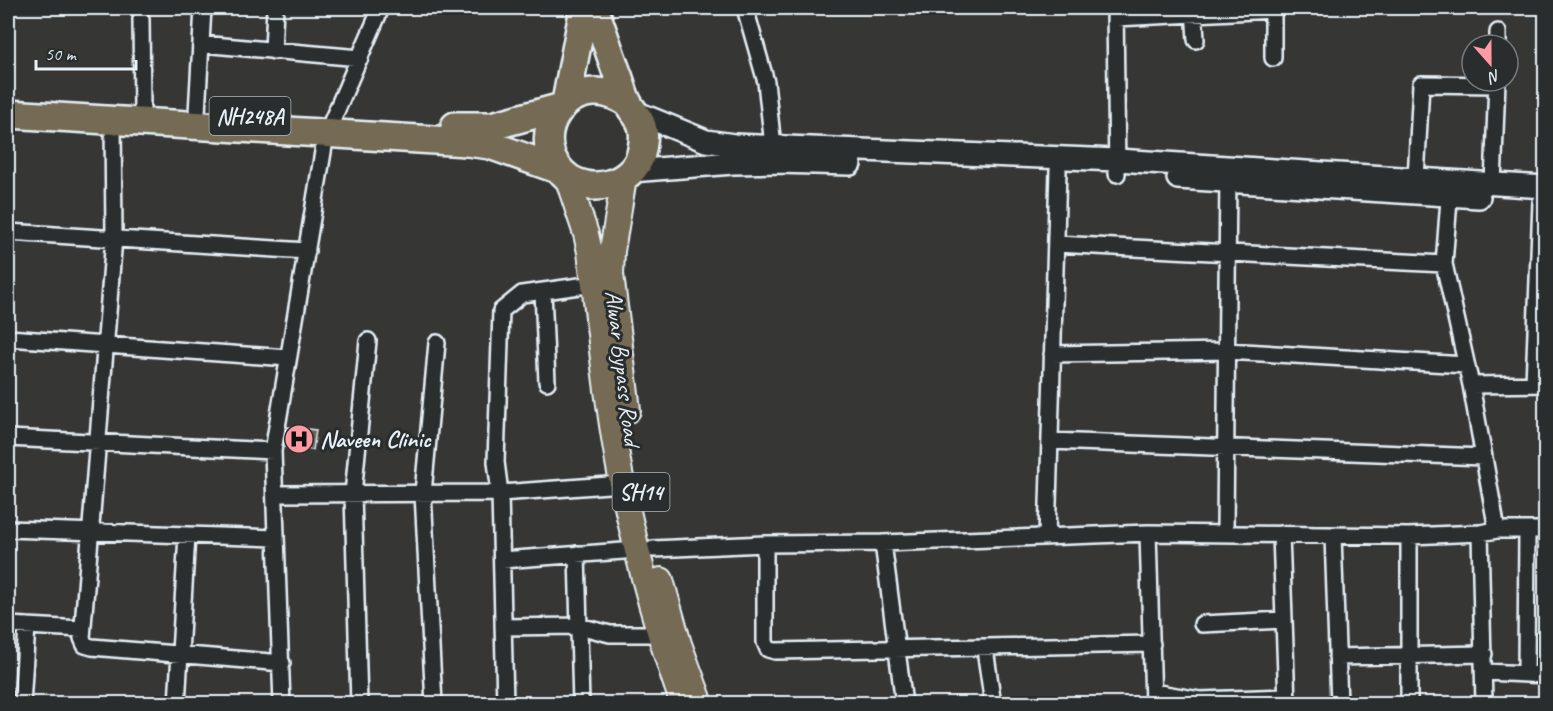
<svg xmlns="http://www.w3.org/2000/svg" width="1553" height="711" viewBox="0 0 1553 711" font-family="Caveat,sans-serif">
<rect width="100%" height="100%" fill="#363735"/>
<filter id="ink" filterUnits="userSpaceOnUse"><feTurbulence type="fractalNoise" baseFrequency=".0167" numOctaves="2"/><feDisplacementMap in="SourceGraphic" scale="12" xChannelSelector="R" yChannelSelector="G"/><feConvolveMatrix kernelMatrix="1 2 1 2 8 2 1 2 1" color-interpolation-filters="sRGB"/></filter>
<g filter="url(#ink)">
<path fill="#675f4f" stroke="#e8f1f8" stroke-width="1.5" d="M287 427 316 430 313 450 285 447Z"/>
<g fill="none" stroke-linecap="round" stroke-linejoin="round">
<g stroke="#e8f1f8" stroke-width="20">
<path id="street" d="M745 8 766 82 773 146
M1115 8 1117 174
M1194 8 1196 40
M1273 8V58
M1116 18 1273 10
M141 19 142 110
M201 44 360 58
M1498 45V32
M273 51 275 8
M197 113 203 8
M113 119 114 238 82 638 85 645 92 647 282 663
M332 121 381 8
M1416 179 1421 84 1496 85
M1493 184 1497 81
M1450 187 1444 264 1471 385 1497 530
M8 232 307 251
M1056 244 1444 264
M543 291 547 382
M8 338 288 358
M1052 354 1226 351 1466 365
M1534 384 1541 202
M1471 385 1546 384
M8 438 273 451
M1050 441 1484 457
M275 494 500 493 622 484
M8 529 276 538
M1148 533 1153 704
M1480 533 1484 704
M1225 534 1228 171
M1281 534 1287 704
M1333 536 1339 704
M1047 537 1058 170
M883 543 904 704
M765 544V642L768 649 775 651 1152 644
M653 549 765 544 883 543 1148 533 1409 536 1480 533 1497 530H1546
M577 554 581 704
M502 560 637 550
M1202 624 1284 620
M8 625 82 629
M503 627 579 626 610 634H659
M985 649 993 704
M1337 657 1484 654
M1485 672 1546 675
M1526 673 1527 530
M1153 692 1200 700 1287 697
M22 704 27 626
M177 704 187 535
M282 704 273 451 326 134
M359 704 353 494 368 341
M434 704 423 493 437 343
M505 704 500 493 496 462 501 311 522 294 594 284
M1409 704V536"/>
</g>
<g stroke="#e8f1f8" stroke-width="26">
<path id="secondary" d="M635 112 706 141 734 145 1117 160 1546 187
M631 171 733 163 778 162 850 164
M1178 178 1479 197"/>
</g>
<g stroke="#e8f1f8" stroke-width="28">
<path id="primary" d="M567 177 586 234 590 252C600 329 607 407 622 483 637 558 657 631 683 704
M624 178 612 251 611 274 628 410
M661 580 679 644 701 704"/>
</g>
<g stroke="#e8f1f8" stroke-width="32">
<path id="highway" d="M594 8C602 29 609 51 617 73 621 82 623 94 628 103 632 111 640 118 642 126 645 135 643 145 641 154 637 169 624 180 609 184 596 188 581 186 570 179 518 142 569 63 628 103
M566 102 584 8
M8 114 467 142 490 145 560 170
M455 126H492L562 107"/>
</g>
<use href="#street" stroke="#2a2d2e" stroke-width="15"/>
<use href="#secondary" stroke="#2a2d2e" stroke-width="21"/>
<use href="#primary" stroke="#746b52" stroke-width="24"/>
<use href="#highway" stroke="#746b52" stroke-width="27"/>
</g>
</g>
<defs>
<g id="hospital-disc" transform="scale(1.5)"><circle r="9.5" fill="#ff9aa2" stroke="#2a2d2e"/><path d="M-5-5h3v3.5h4V-5h3V5h-3V1.5h-4V5h-3Z" fill="#111"/></g>
</defs>
<g fill-rule="evenodd">
<use href="#hospital-disc" x="299" y="439"/>
</g>
<g text-anchor="middle" stroke-width="6" stroke-linejoin="round" paint-order="stroke">
<g fill="#2a2d2e" stroke="#afb6bb" stroke-width="1.5">
<rect x="209.5" y="97" width="81" height="38" rx="4.5"/>
<rect x="612.5" y="473" width="57" height="38" rx="4.5"/>
</g>
<g font-size="22" font-weight="bold" fill="#e8f1f8">
<text x="250" y="124">NH248A</text>
<text x="641" y="500">SH14</text>
</g>
<g font-size="24" fill="#e8f1f8" stroke="#2a2d2e">
<text transform="translate(623 368) rotate(83)" y="8">Alwar Bypass Road</text>
</g>
<g font-size="24" font-weight="bold" fill="#e8f1f8" stroke="#2a2d2e" text-anchor="start">
<text x="320" y="447">Naveen Clinic</text>
</g>
</g>
<rect width="1553" height="711" fill="none" stroke="#2a2d2e" stroke-width="30"/>
<rect x="15" y="15" width="1523" height="681" fill="none" stroke="#e8f1f8" stroke-width="2" filter="url(#ink)"/>
<g transform="translate(1490 63) rotate(159)"><circle r="28" fill="#2a2d2e" stroke="#767b7f" stroke-width="1.5"/>
<path d="M0-4.5L10 22L0 15L-10 22Z" fill="#ff9aa2"/>
<text y="-9" font-size="16" font-weight="bold" text-anchor="middle" fill="#e8f1f8">N</text>
</g>
<path d="M36 60v9h100v-9" fill="none" stroke="#e8f1f8" stroke-width="3"/>
<text x="45" y="60" font-size="18" fill="#e8f1f8" stroke="#2a2d2e" stroke-width="4.5" paint-order="stroke">50 m</text>
</svg>
